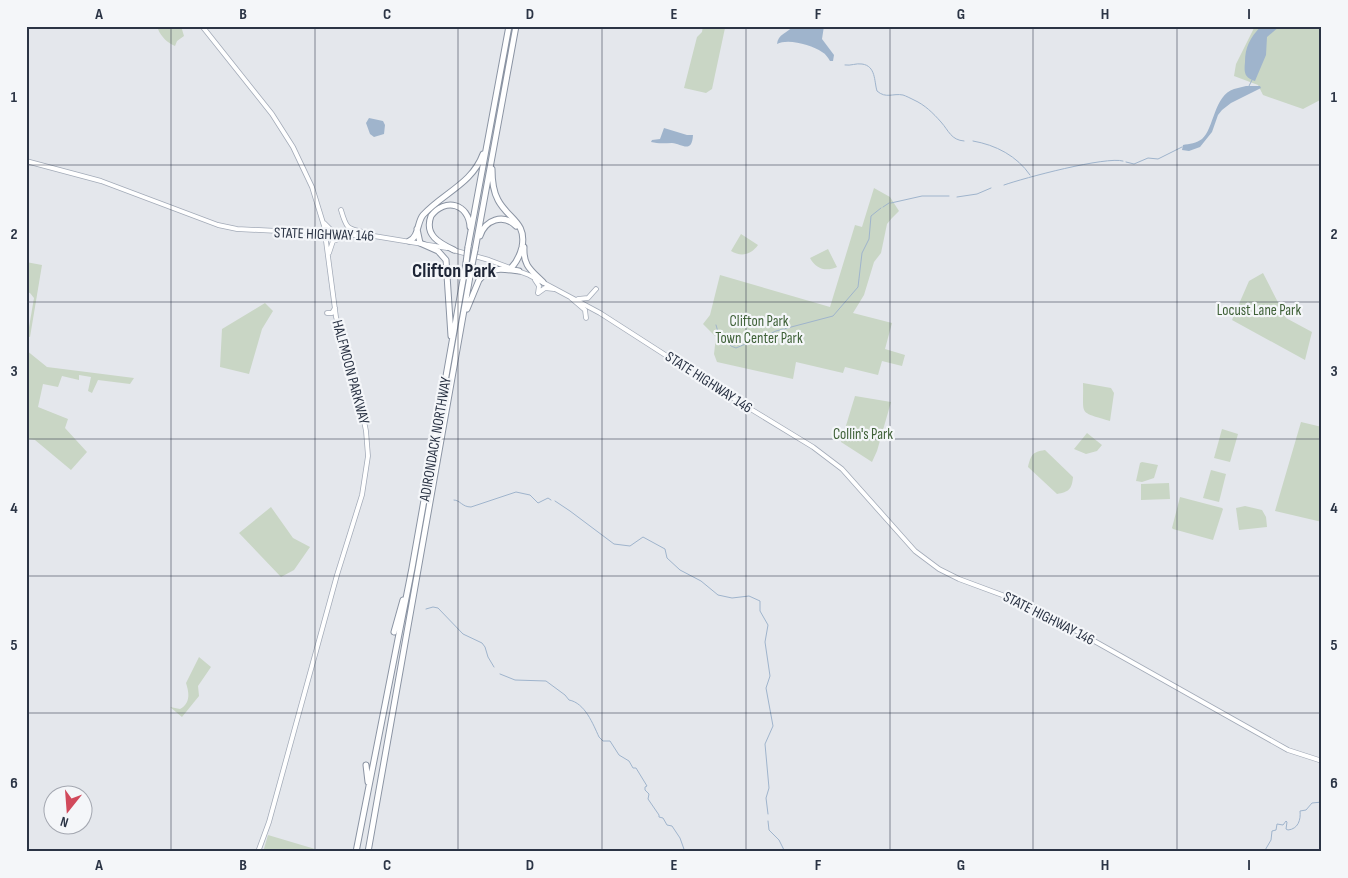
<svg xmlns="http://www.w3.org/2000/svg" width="1348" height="878" viewBox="0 0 1348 878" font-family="'Sofia Sans Condensed',sans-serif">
<rect width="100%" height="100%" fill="#e4e7ec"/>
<path fill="#c9d6c5" d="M161 26H181L184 36 177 41 175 46C168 43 161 37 158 29Z
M703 26 725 28 712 89 706 93 684 88 697 37 702 32Z
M1255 26H1322V99L1303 109 1263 95 1258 85 1234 76 1236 64Z
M874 188 890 197 899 211 892 218 887 224 881 253 874 262 864 295 853 313 892 323 885 349 905 355 902 366 882 361 878 375 845 367 843 373 796 362 793 379 717 362 714 354 716 337 703 324 710 315 720 275 830 307 855 225 862 227Z
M741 234 758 245C751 255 741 257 731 251Z
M828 249 837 267C826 272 816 269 810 258Z
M26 262 42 265 30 337 26 336V333H28L34 298 30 293 26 292Z
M1263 273 1286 318 1312 332 1305 360 1232 320 1249 281Z
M265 303 273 311 262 329 249 374 220 367 222 329Z
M26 350 47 367 134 378 130 384 98 380 92 393 88 391 91 377 79 375V380L62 376 58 387 43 384 38 407 68 419 65 428 87 452 71 470 35 440 26 439Z
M1083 383 1111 388 1114 393 1110 421C1077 411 1084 416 1083 383Z
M855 396 891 402 877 451 872 462 841 442Z
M1301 422 1322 427V522L1275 511Z
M1222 429 1238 434 1230 462 1214 458Z
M1087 433 1102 445 1097 451 1086 454 1074 449Z
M1045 450 1073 477C1072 489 1069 492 1057 494L1028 467C1031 455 1032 452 1045 450Z
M1142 462 1158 465 1154 478 1142 482 1136 481 1140 463Z
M1211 470 1226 474 1219 502 1203 498Z
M1169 483 1170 499 1141 500V484Z
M1180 497 1222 508 1223 509 1213 540 1173 529 1172 528Z
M1245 506 1262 510 1266 517 1267 527 1239 530 1236 508Z
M271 507 293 538 310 547 294 570 281 577 239 533Z
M199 657 211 667 198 686 199 696 182 717 170 707 180 709C191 703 189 692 186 683Z
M268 835 315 849 311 852H263Z"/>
<path fill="#9fb4cc" d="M794 26H824L822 39 834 55 833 61H830C828 58 826 54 822 52 812 45 788 38 777 44 778 34 787 33 794 26Z
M1261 26H1280L1267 37 1266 55 1255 81C1244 78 1244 72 1245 62 1245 47 1250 38 1261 26Z
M1246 86H1260L1261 88 1231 103 1222 110 1218 115 1212 132 1200 147 1189 151 1182 150 1183 145C1189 144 1197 143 1202 139 1214 129 1214 95 1234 89 1238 88 1242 87 1246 86Z
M369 118 383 121 385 125 384 134 374 137 370 134 366 123Z
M664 128 687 135H693C692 154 682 144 672 143 665 143 659 144 651 142L652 140 660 139Z"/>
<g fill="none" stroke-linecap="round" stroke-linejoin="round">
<path stroke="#9fb4cc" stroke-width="1" d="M845 65C851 66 856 63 862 64 876 66 874 81 877 91 886 99 893 93 903 95 906 96 910 98 914 100 925 105 933 113 941 122 949 131 951 140 964 141
M1249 86 1252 80
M973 141C996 145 1017 156 1030 175
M1126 162 1134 164 1148 158 1158 159 1182 147
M1004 185C1024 178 1106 156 1123 161
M957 197 977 194 991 188
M891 203 922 196H949
M883 207 889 203
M716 325 718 332 725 339
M728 342 731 346 736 348 776 331 833 316 858 287 862 253 869 239 871 216 881 208
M454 500C460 500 462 507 471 507L516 492 530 495 538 503 548 498 551 500
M555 501 570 511 614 544 630 546 643 537 665 549 667 558 680 570 701 581 718 595 732 598 749 596 760 601V611L768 625 765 642 770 676 766 688 773 726 765 744 769 788 766 798 768 814
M426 609 433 607 438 608 463 634 482 643 485 647 488 657 494 667
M500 674 515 680 546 681 565 695 569 700C585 703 593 724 599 737L603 741H610L619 755 629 761 633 768H636L647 786 645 787V790L649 794 648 799 659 815V817L663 818 667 825 672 826 680 838 685 852
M768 821 769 830 779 840 785 852
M1264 852 1271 840 1272 831 1276 830 1277 824 1283 825 1286 821 1287 822 1286 829 1288 830C1298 829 1301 820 1300 811L1306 810 1312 803 1322 802"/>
<g stroke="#a3abb8" stroke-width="5.5">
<path id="primary" d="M202 26 272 114 293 147 312 187 324 226 336 317 359 396 366 431 368 456 362 495 337 575 269 822 258 852
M26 161 101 181 218 225 237 229 374 236 447 248
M341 210C348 234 349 227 370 234
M324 223 330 229 338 234
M453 250 489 260 529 275 600 313 726 394 813 447 842 469 915 551 939 569 959 579 1032 606 1288 750 1322 761
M329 253 333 241 345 237
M535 280 539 286 538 293
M538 293 545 288 554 289
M571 298 585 310 586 318
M578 299 588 298 596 289
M327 313H332L335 308"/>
</g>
<g stroke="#8b94a3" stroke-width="7">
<path id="motorway" d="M492 169C492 180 493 191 498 200 508 219 527 222 522 247 520 255 517 262 511 268
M417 229 420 243 438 251 446 260 451 336
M480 236C485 220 503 213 516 226
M409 241C419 237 417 222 423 215 443 193 472 184 483 154
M468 247 509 26
M524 247C523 266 531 270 543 282
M454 250C439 243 424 235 431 216 445 197 469 204 470 227
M475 250 516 26
M467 309 479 280C490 266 503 269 519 271
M394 632 403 600
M366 765 368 782
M356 852 412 568 466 263
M368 852 472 265"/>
</g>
<use href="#primary" stroke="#fff" stroke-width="4"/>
<use href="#motorway" stroke="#fff" stroke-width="5"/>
<g stroke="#8b94a3" stroke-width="7" stroke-linecap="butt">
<path id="motorway-bridge" d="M466 263 468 247
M472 265 475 250"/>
</g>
<use href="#motorway-bridge" stroke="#fff" stroke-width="5"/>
</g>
<path fill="none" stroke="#2b3445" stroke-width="1" stroke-opacity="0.55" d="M171 26V852M315 26V852M458 26V852M602 26V852M746 26V852M890 26V852M1033 26V852M1177 26V852M26 165H1322M26 302H1322M26 439H1322M26 576H1322M26 713H1322"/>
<g text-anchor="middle" stroke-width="4.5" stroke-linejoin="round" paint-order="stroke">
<g font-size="15" fill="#2b3445" stroke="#f4f6f9">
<text transform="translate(324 234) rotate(2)" y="5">STATE HIGHWAY 146</text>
<text transform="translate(351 372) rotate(75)" y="5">HALFMOON PARKWAY</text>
<text transform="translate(709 382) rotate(33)" y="5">STATE HIGHWAY 146</text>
<text transform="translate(435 439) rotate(-80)" y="5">ADIRONDACK NORTHWAY</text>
<text transform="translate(1049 618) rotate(27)" y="5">STATE HIGHWAY 146</text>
</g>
<g font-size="15" fill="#3f6138" stroke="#f4f6f9">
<text x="1259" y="315">Locust Lane Park</text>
<text x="759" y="326">Clifton Park<tspan x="759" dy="17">Town Center Park</tspan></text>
<text x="863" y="439">Collin's Park</text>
</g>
<g font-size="20" font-weight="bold" fill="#1d2536" stroke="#f4f6f9">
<text x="454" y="277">Clifton Park</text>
</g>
</g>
<rect width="1348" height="878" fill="none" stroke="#f4f6f9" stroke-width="55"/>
<g transform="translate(68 810) rotate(197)"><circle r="24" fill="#f4f6f9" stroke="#a4a8b1"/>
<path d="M0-4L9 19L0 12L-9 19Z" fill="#d1495b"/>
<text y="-8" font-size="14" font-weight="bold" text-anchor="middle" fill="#2b3445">N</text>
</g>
<rect x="28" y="28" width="1292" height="822" fill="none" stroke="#2b3445" stroke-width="2"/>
<g font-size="16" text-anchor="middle" font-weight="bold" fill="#2b3445">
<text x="99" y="19">A</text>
<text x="243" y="19">B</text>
<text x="387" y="19">C</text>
<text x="530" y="19">D</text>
<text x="674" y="19">E</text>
<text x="818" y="19">F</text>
<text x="961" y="19">G</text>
<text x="1105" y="19">H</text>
<text x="1249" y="19">I</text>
<text x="14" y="102">1</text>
<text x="1334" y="102">1</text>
<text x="14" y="239">2</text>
<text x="1334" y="239">2</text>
<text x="14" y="376">3</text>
<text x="1334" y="376">3</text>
<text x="14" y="513">4</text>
<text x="1334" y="513">4</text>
<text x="14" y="650">5</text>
<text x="1334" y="650">5</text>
<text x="14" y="788">6</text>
<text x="1334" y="788">6</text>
<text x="99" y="870">A</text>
<text x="243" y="870">B</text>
<text x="387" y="870">C</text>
<text x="530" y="870">D</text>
<text x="674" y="870">E</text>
<text x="818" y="870">F</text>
<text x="961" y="870">G</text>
<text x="1105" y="870">H</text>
<text x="1249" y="870">I</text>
</g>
</svg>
